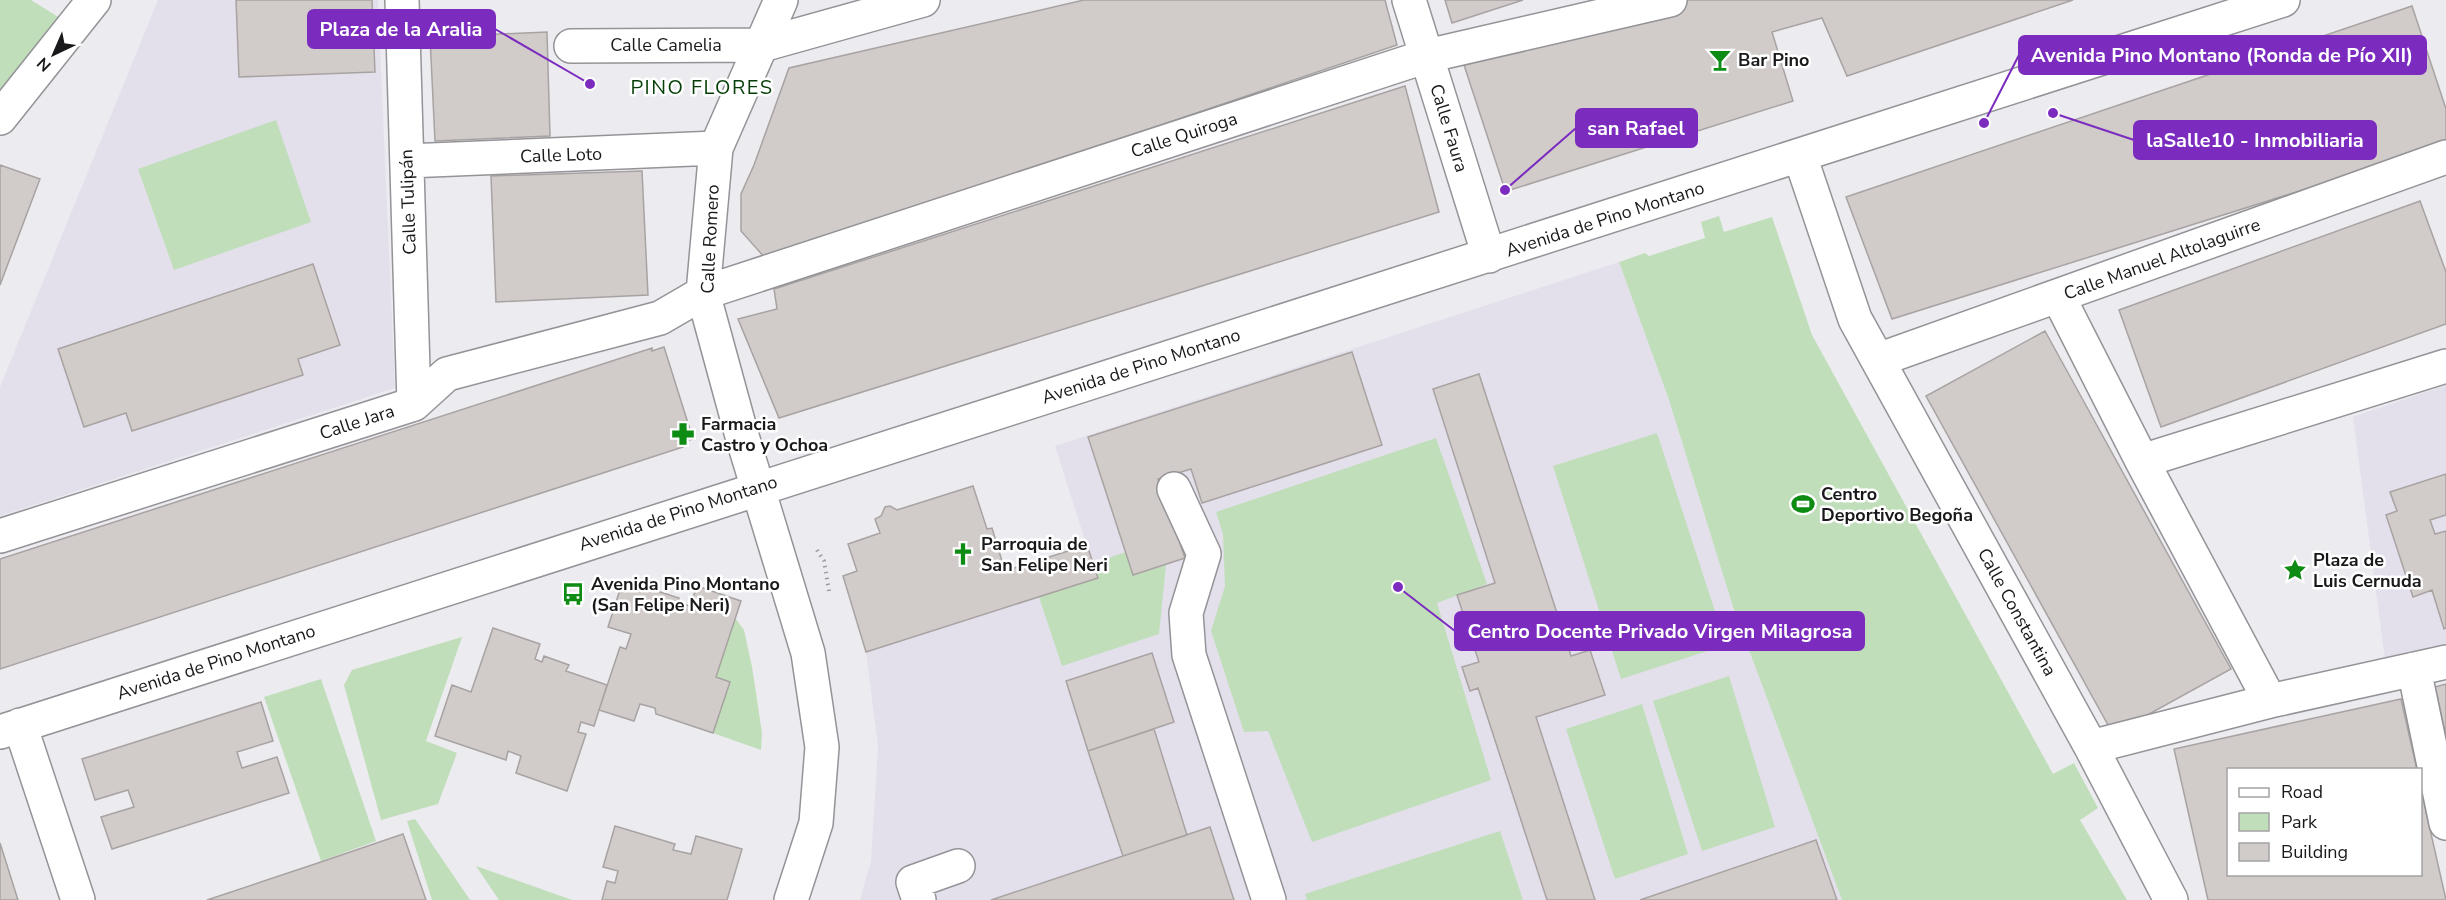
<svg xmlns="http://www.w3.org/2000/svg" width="2446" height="900" viewBox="0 0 2446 900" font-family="'Nunito Sans',sans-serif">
<rect width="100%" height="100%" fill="#ecebf0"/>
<path fill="#e3e0ec" d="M158 0H378L395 388 0 516V387Z
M1619 262 1669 400 1733 607 1842 900H860L871 861 878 747 866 652 1097 578 1055 446Z
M2446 385V646L2385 660 2353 417Z"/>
<path fill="#c0deb9" d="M0 0H31L63 20 0 103Z
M276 120 311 222 174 270 138 169Z
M1719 216 1724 232 1772 217 1812 335 2053 774 2074 763 2098 808 2080 820 2127 900H1842L1733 607 1669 400 1619 262 1645 253 1649 256 1705 238 1701 222Z
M1657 433 1726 645 1621 679 1553 466Z
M1436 438 1487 584 1437 603 1491 780 1312 842 1268 731 1244 732 1211 631 1225 586 1223 534 1216 512Z
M1126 552 1133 575 1166 565 1159 634 1062 666 1039 597 1097 578 1093 563Z
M735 618 744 630 752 667 762 733 761 750 713 733 730 682 716 677Z
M462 637 426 741 457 753 438 804 381 820 344 685 352 670Z
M1729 676 1775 827 1702 851 1653 701Z
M321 679 376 841 321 861 264 697Z
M1642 704 1688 854 1615 879 1566 729Z
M415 819 470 900H432L407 821Z
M1500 831 1523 900H1307L1305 894Z
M476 866 572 900H499Z"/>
<path fill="#d1cbca" stroke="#a8a3a2" stroke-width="1.5" d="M236 0H372L375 72 239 77Z
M1084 0H1385L1397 45 766 259 741 231V194L754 165 789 68Z
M1445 0H1523L1452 23Z
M1679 0H2073L1847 76 1822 18 1772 32 1793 101 1510 190H1505L1464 65Z
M2412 6 2446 109V145L1892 319 1846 197Z
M547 32 550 136 435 141 430 37Z
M1405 86 1439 212 779 418 738 319 777 309 774 289Z
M0 165 40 179 0 285Z
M642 171 648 295 496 302 491 176Z
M2420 201 2446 272V324L2161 427 2119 310Z
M313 264 340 345 298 359 303 375 132 431 126 413 84 427 58 349Z
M2045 331 2231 669 2113 734 1926 396Z
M664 347 693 439 682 442 683 447 0 669V559L652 348V351Z
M1352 352 1382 445 1202 503 1191 469 1158 479 1185 558 1133 575 1088 437Z
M1479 374 1571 656 1590 650 1605 695 1536 717 1595 900H1547L1478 688 1470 691 1462 667 1479 662 1457 595 1495 583 1433 389Z
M2446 474V515L2430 520 2435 534 2446 531V628L2444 629 2432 590 2413 597 2386 515 2397 511 2390 492Z
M973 486 987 529 992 528 1005 571 1087 545 1098 578 866 652 843 576 857 571 848 544 880 533 875 519 881 516 885 507 890 506 897 510Z
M623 580 679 598V603L690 606 697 586 741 601 716 677 730 682 713 733 656 714 655 708 640 704 634 721 599 710 620 647 626 649 631 634 608 627Z
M493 628 540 644 535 659 542 662 544 656 569 665 566 671 607 685 594 726 581 722 578 732 586 734 567 791 516 773 521 756 508 751 506 760 435 736 452 685 471 692Z
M1152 653 1174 722 1088 751 1066 681Z
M2446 684V736L2435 687Z
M2401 699 2417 770H2228V874H2420V785L2446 900H2208L2174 749Z
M261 702 273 741 237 752 242 768 277 757 289 793 112 849 101 817 134 807 128 790 95 800 82 759Z
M1154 729 1187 835 1123 856 1088 751Z
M615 826 675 844 673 850 691 854 696 836 742 849 727 900H602L607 881 615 883 618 871 603 867Z
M1210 827 1234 900H991Z
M403 834 426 900H207L312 865Z
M1816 840 1837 900H1640Z
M0 843 18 900H0Z"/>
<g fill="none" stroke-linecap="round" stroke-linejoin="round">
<g stroke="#949397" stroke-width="36">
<path id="minor" d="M402 0 414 404
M781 0 716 148 703 293 742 436 808 653 822 747 816 823 791 900
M1409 0 1489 256
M571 46 762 45 923 0
M0 118 94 0
M1800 156 1855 319 2091 747 2171 900
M407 161 716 148
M2058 296 2142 461 2270 701 2446 662
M1878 360 2446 157
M2142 461 2446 366
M1174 489 1204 554 1186 613 1189 655 1269 900
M0 536 414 404 447 374 660 318 703 293 1427 56 1670 0
M2414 669 2446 823
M20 725 78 900
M0 732C761 487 1522 246 2283 0
M2091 747 2270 701
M919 900 913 882 958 866"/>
</g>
<path stroke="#9c9ca0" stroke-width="4" stroke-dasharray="1.5 4.5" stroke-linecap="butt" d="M817 550 824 561 829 591"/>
<use href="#minor" stroke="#fff" stroke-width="33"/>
</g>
<defs>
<g id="bar-bare" transform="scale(1.8)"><path d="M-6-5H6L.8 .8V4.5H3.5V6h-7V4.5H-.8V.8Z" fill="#0d8b13" stroke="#fff" stroke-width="2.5" paint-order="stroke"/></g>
<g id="pharmacy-bare" transform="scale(1.8)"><path d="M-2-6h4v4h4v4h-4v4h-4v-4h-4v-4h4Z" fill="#0d8b13" stroke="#fff" stroke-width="2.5" paint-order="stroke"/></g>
<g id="stadium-bare" transform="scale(1.8)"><path d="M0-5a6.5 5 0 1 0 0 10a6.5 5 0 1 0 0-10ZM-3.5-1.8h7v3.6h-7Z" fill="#0d8b13" stroke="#fff" stroke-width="2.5" paint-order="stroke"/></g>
<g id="church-bare" transform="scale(1.8)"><path d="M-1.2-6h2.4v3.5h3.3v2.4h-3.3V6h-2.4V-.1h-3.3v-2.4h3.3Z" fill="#0d8b13" stroke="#fff" stroke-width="2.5" paint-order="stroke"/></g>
<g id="sight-bare" transform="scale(1.8)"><path d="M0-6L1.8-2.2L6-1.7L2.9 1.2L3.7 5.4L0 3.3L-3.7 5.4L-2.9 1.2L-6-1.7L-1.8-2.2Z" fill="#0d8b13" stroke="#fff" stroke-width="2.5" paint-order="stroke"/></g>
<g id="bus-bare" transform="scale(1.8)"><path d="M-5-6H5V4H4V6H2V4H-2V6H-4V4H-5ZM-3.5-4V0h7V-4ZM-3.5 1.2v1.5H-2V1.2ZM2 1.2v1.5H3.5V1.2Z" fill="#0d8b13" stroke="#fff" stroke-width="2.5" paint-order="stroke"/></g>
</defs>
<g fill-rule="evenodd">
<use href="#bar-bare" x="1720" y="60"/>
<use href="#pharmacy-bare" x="683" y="434"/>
<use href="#stadium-bare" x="1803" y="504"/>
<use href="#church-bare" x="963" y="554"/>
<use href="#sight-bare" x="2295" y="570"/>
<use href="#bus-bare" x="573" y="594"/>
</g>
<g text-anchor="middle" stroke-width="5" stroke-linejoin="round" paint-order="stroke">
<g font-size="18" fill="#19191b" stroke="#fff">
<text x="666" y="51">Calle Camelia</text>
<text transform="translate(1449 128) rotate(73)" y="6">Calle Faura</text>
<text transform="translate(1184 135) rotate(-18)" y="6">Calle Quiroga</text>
<text transform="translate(561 155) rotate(-2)" y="6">Calle Loto</text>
<text transform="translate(408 202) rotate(-92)" y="6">Calle Tulipán</text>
<text transform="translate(1605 219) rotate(-18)" y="6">Avenida de Pino Montano</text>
<text transform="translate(710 239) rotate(-87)" y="6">Calle Romero</text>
<text transform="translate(2162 259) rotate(-20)" y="6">Calle Manuel Altolaguirre</text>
<text transform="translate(1141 366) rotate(-18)" y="6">Avenida de Pino Montano</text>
<text transform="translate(357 422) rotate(-18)" y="6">Calle Jara</text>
<text transform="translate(678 513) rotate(-18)" y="6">Avenida de Pino Montano</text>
<text transform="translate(2017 612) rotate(61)" y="6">Calle Constantina</text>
<text transform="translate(216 662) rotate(-18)" y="6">Avenida de Pino Montano</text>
</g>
<g font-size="18" font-weight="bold" fill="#19191b" stroke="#fff" text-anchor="start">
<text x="1738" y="66">Bar Pino</text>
<text x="701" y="430">Farmacia<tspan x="701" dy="21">Castro y Ochoa</tspan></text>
<text x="1821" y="500">Centro<tspan x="1821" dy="21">Deportivo Begoña</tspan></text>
<text x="981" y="550">Parroquia de<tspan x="981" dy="21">San Felipe Neri</tspan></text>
<text x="2313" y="566">Plaza de<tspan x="2313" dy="21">Luis Cernuda</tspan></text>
<text x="591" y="590">Avenida Pino Montano<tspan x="591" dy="21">(San Felipe Neri)</tspan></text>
</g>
<g font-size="20" letter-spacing="1.5" fill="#043d05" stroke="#fff">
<text x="702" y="94">PINO FLORES</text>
</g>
</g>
<path fill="none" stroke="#7b2cbf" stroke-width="2" d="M590 84L495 29M1984 123L2019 55M1505 190L1576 128M2053 113L2134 140M1398 587L1455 631"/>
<g fill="#7b2cbf" stroke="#fff" stroke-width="2">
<circle cx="590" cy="84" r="6"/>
<circle cx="1984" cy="123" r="6"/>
<circle cx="1505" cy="190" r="6"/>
<circle cx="2053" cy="113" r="6"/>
<circle cx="1398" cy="587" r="6"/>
</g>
<g fill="#7b2cbf" stroke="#7b2cbf" stroke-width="2">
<rect x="308" y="10" width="187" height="38" rx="6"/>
<rect x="2019" y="36" width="407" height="38" rx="6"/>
<rect x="1576" y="109" width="121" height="38" rx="6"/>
<rect x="2134" y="121" width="242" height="38" rx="6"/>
<rect x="1455" y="612" width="409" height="38" rx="6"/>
</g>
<g font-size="20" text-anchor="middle" font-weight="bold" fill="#fff">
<text x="401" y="36">Plaza de la Aralia</text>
<text x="2222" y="62">Avenida Pino Montano (Ronda de Pío XII)</text>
<text x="1636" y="135">san Rafael</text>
<text x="2255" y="147">laSalle10 - Inmobiliaria</text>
<text x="1660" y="638">Centro Docente Privado Virgen Milagrosa</text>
</g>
<rect x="2227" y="768" width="195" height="108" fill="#ffffff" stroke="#a3a3a4" stroke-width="1.5"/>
<rect x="2239" y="788" width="30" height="9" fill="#ffffff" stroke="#a3a3a4" stroke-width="1.5"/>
<text x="2281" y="798" font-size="18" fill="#19191b">Road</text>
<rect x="2239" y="813" width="30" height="18" fill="#c0deb9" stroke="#a3a3a4" stroke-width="1.5"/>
<text x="2281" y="828" font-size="18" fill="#19191b">Park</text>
<rect x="2239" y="843" width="30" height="18" fill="#d1cbca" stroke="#a3a3a4" stroke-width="1.5"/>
<text x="2281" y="858" font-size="18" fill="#19191b">Building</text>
<g transform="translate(54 54) rotate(224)" stroke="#ffffff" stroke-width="4.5" paint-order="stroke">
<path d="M0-4.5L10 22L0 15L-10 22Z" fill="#19191b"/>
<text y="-9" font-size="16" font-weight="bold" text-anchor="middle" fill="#19191b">N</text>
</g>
</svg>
